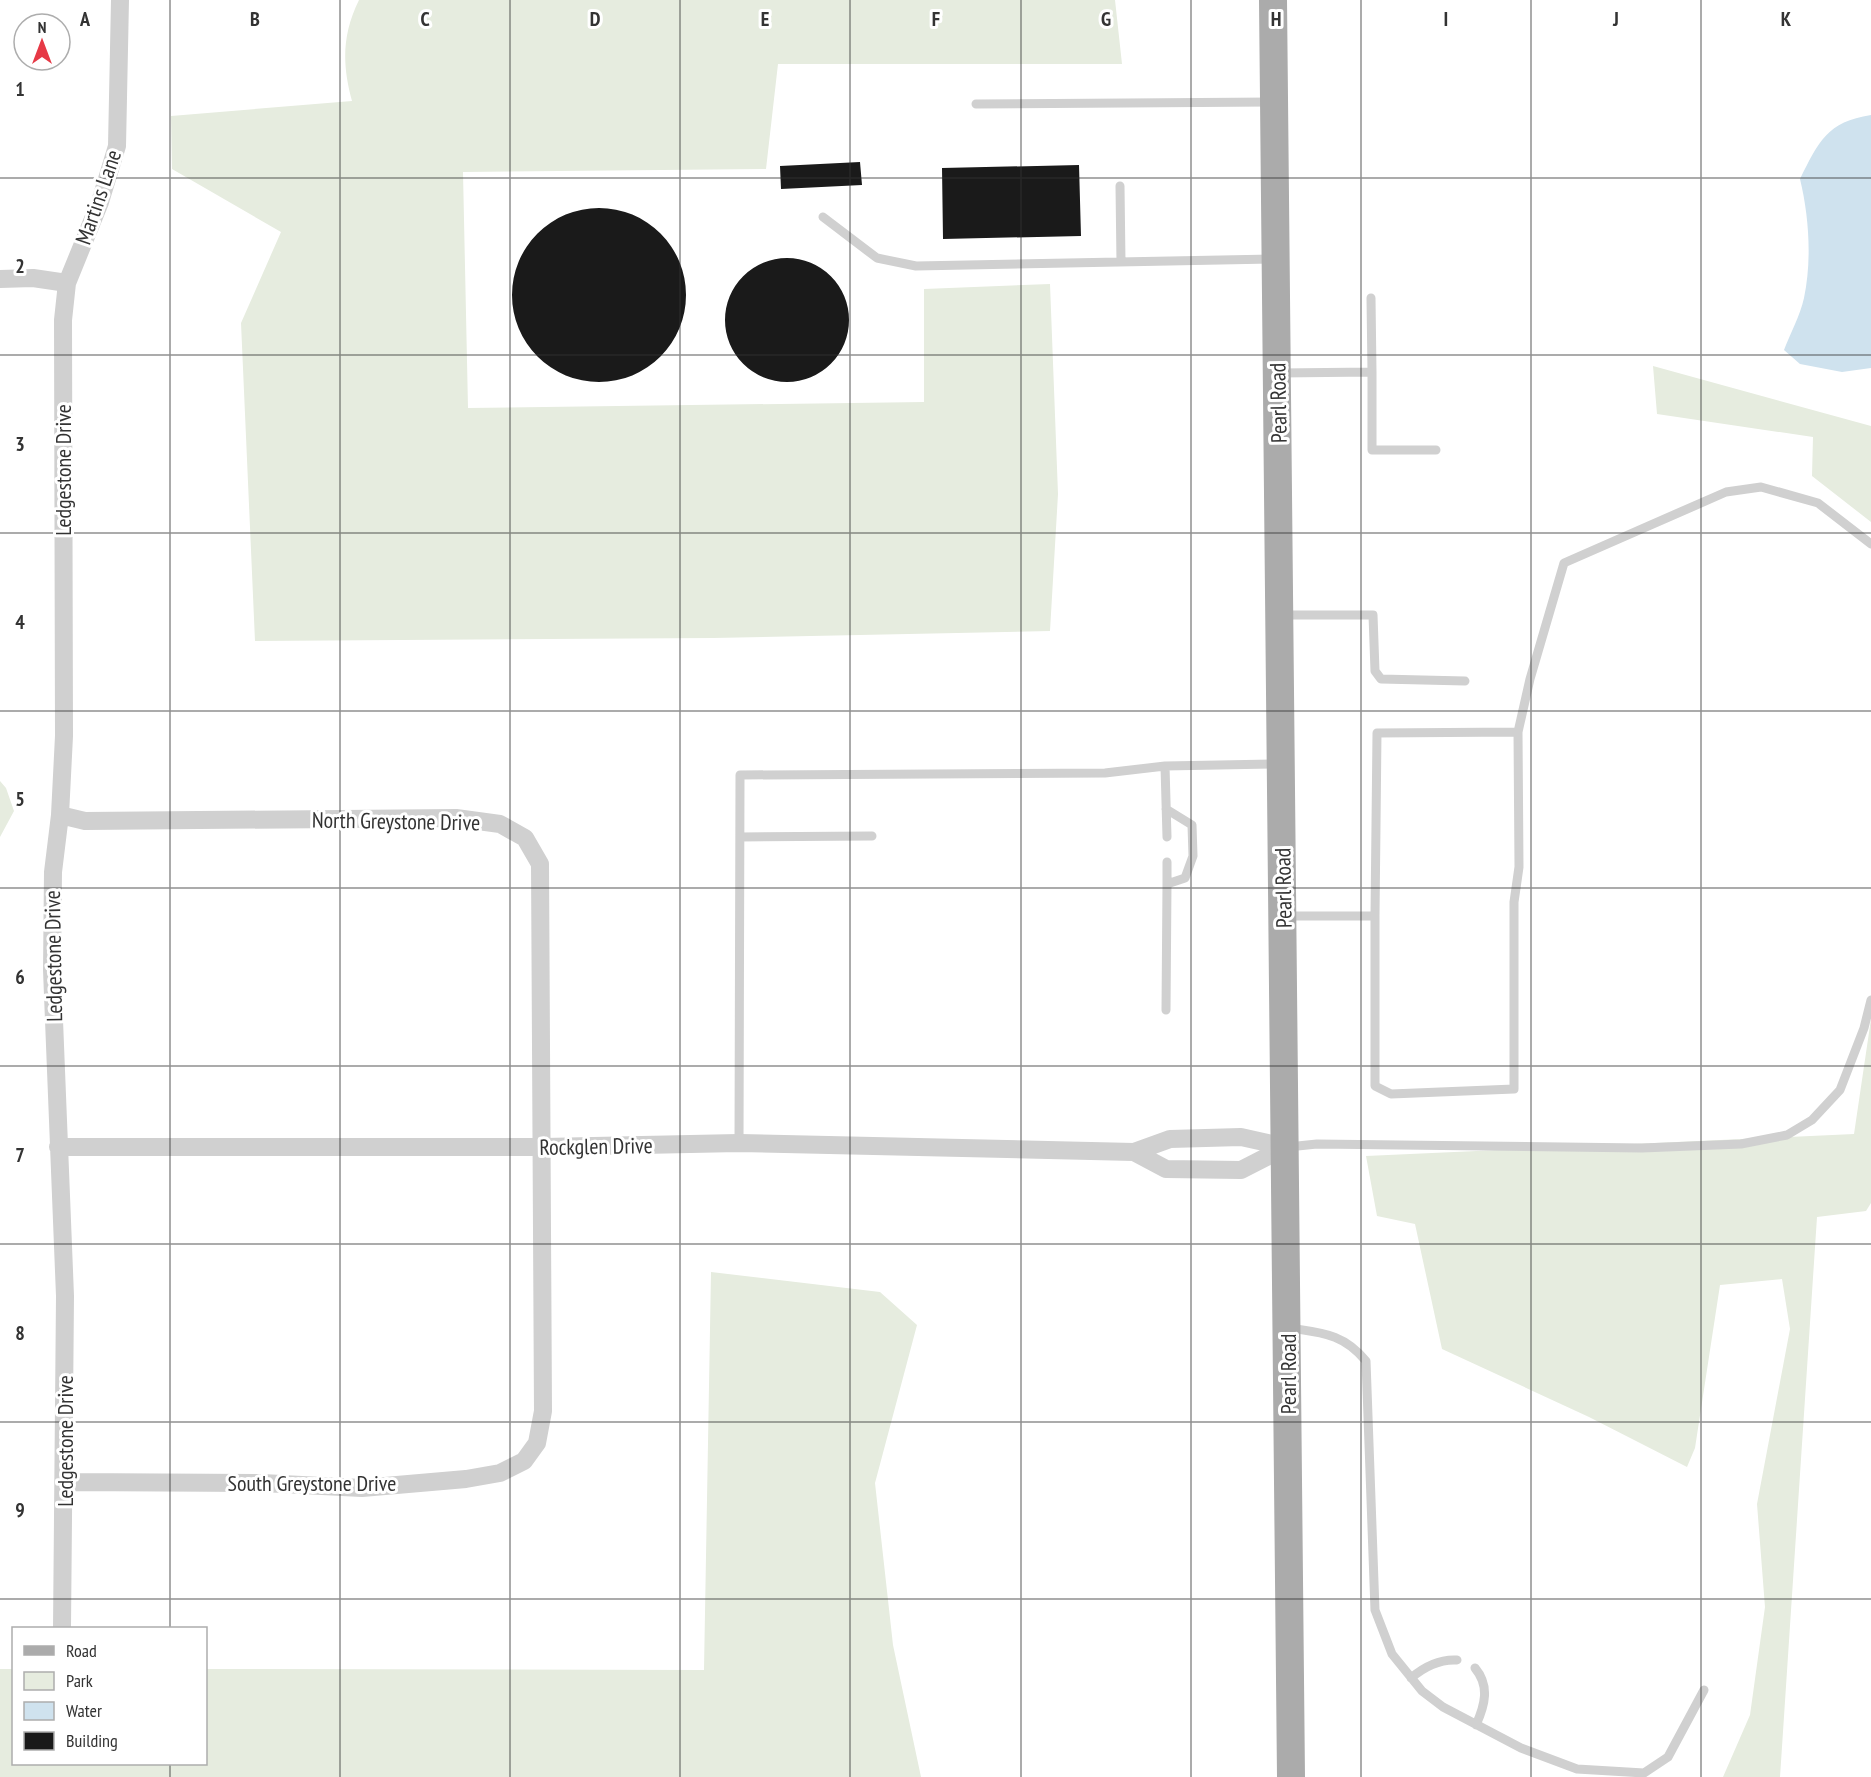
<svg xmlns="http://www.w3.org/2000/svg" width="1871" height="1777" viewBox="0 0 1871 1777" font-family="'PT Sans Narrow',sans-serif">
<rect width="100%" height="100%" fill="#fff"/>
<path fill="#e6ecdf" d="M359 0H1115L1122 64H778L766 169 463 172 468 408 924 402V289L1050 284 1058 494 1050 631 713 638 255 641 241 323 281 232 172 169 171 116 352 101C342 64 342 35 359 0Z
M1653 366 1871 426V522L1812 476 1813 437 1657 414Z
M0 781 6 788 14 811 0 837Z
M1871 1019V1203L1866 1211 1817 1217 1780 1777H1723L1750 1715 1765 1607 1757 1504 1790 1329 1782 1279 1720 1285 1695 1448 1687 1467 1589 1417 1442 1349 1415 1224 1377 1216 1366 1156 1854 1134Z
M711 1272 880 1292 917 1325 875 1483 893 1645 921 1777H0V1669H13L14 1764H206V1669L704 1670Z"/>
<path fill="#cfe2ee" d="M1871 115V368L1842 372 1800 364 1784 350C1790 334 1800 316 1804 298 1812 260 1809 216 1800 179 1819 141 1827 122 1871 115Z"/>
<path fill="#1a1a1a" d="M860 162 862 185 781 189 780 166Z
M1079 165 1081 236 943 239 942 168Z
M512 295a87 87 0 1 1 174 0a87 87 0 1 1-174 0Z
M725 320a62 62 0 1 1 124 0a62 62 0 1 1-124 0Z"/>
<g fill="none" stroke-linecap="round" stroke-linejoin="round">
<path stroke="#d0d0d0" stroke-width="9" d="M976 104 1272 102
M1120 186 1121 262
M823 217 877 258 916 266 1274 259
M1372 372V450H1436
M1280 373 1372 372 1371 298
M1282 615H1373L1375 671 1381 679 1465 681
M1165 766 1167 837
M1166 809 1192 825 1193 856 1185 878 1167 884 1166 1010
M740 837 872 836
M1167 884V862
M1286 916H1375V1086L1391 1094 1514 1089V902L1519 867 1518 732 1530 679 1564 563 1726 492 1761 487 1818 503 1871 544
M1375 916 1377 733 1518 732
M739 1143 740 775 1105 773 1165 766 1278 764
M1288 1147 1317 1144 1642 1148 1741 1144 1787 1135 1812 1120 1840 1090 1864 1028 1871 1000
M1290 1328C1323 1333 1344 1334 1366 1361L1375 1610 1392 1654 1422 1691 1443 1707 1521 1748 1577 1769 1644 1773 1668 1757 1704 1690
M1475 1668C1490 1686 1485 1705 1476 1725
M1411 1678C1425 1666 1439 1659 1457 1660"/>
<path stroke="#d0d0d0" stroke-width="18" d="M0 279 33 278 67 283
M60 815 85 821 456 818 500 824 525 838 540 864 543 1411 537 1443 524 1461 500 1473 466 1479 362 1488 262 1483 65 1482
M58 1147H544L739 1143 1134 1152 1170 1139 1241 1137 1286 1147
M1134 1152 1166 1169 1241 1170 1286 1147
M62 1628 65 1296 52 970 53 872 60 815 64 736 63 320 67 283 100 202 117 146 120 0"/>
<path stroke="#ababab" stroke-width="28" d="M1273 0 1291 1777"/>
</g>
<path fill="none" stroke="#333" stroke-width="1.5" stroke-opacity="0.55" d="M170 0V1628M340 0V1777M510 0V1777M680 0V1777M850 0V1777M1021 0V1777M1191 0V1777M1361 0V1777M1531 0V1777M1701 0V1777M0 178H1871M0 355H1871M0 533H1871M0 711H1871M0 888H1871M0 1066H1871M0 1244H1871M0 1422H1871M0 1599H1871M170 1764V1777"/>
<g text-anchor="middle" stroke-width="6" stroke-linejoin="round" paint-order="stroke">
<g font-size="22" fill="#333" stroke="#fff">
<text transform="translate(98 197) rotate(-71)" y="8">Martins Lane</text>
<text transform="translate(1278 403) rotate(-91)" y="8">Pearl Road</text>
<text transform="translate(63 470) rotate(-90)" y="8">Ledgestone Drive</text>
<text transform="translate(396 821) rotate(1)" y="8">North Greystone Drive</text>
<text transform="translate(1283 888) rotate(-91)" y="8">Pearl Road</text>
<text transform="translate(53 956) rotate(-91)" y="8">Ledgestone Drive</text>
<text transform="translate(596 1146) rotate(-1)" y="8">Rockglen Drive</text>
<text transform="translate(1288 1374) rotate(-90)" y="8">Pearl Road</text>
<text transform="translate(65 1441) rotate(-90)" y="8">Ledgestone Drive</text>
<text x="312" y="1491">South Greystone Drive</text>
</g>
</g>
<g font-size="20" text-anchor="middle" font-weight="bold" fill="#333" stroke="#fff" stroke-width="6" stroke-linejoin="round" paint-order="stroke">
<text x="85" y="26">A</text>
<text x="255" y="26">B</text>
<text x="425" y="26">C</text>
<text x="595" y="26">D</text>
<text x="765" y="26">E</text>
<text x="936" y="26">F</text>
<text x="1106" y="26">G</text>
<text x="1276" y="26">H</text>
<text x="1446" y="26">I</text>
<text x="1616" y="26">J</text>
<text x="1786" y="26">K</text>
<text x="20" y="96">1</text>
<text x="20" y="273">2</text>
<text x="20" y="451">3</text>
<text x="20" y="629">4</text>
<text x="20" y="806">5</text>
<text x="20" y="984">6</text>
<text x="20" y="1162">7</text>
<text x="20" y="1340">8</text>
<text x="20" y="1517">9</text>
</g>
<rect x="12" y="1627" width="195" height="138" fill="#ffffff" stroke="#adadad" stroke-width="1.5"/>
<rect x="24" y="1646" width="30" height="9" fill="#ababab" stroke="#adadad" stroke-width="1.5"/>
<text x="66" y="1657" font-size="18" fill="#333333">Road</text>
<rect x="24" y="1672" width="30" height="18" fill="#e6ecdf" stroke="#adadad" stroke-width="1.5"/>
<text x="66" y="1687" font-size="18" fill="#333333">Park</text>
<rect x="24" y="1702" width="30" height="18" fill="#cfe2ee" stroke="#adadad" stroke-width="1.5"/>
<text x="66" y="1717" font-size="18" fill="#333333">Water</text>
<rect x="24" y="1732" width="30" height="18" fill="#1a1a1a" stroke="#adadad" stroke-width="1.5"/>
<text x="66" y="1747" font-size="18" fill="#333333">Building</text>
<g transform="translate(42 42)"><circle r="28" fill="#ffffff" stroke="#adadad" stroke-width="1.5"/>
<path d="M0-4.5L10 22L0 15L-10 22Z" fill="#e63946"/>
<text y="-9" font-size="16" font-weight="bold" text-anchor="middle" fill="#333333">N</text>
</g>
</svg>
